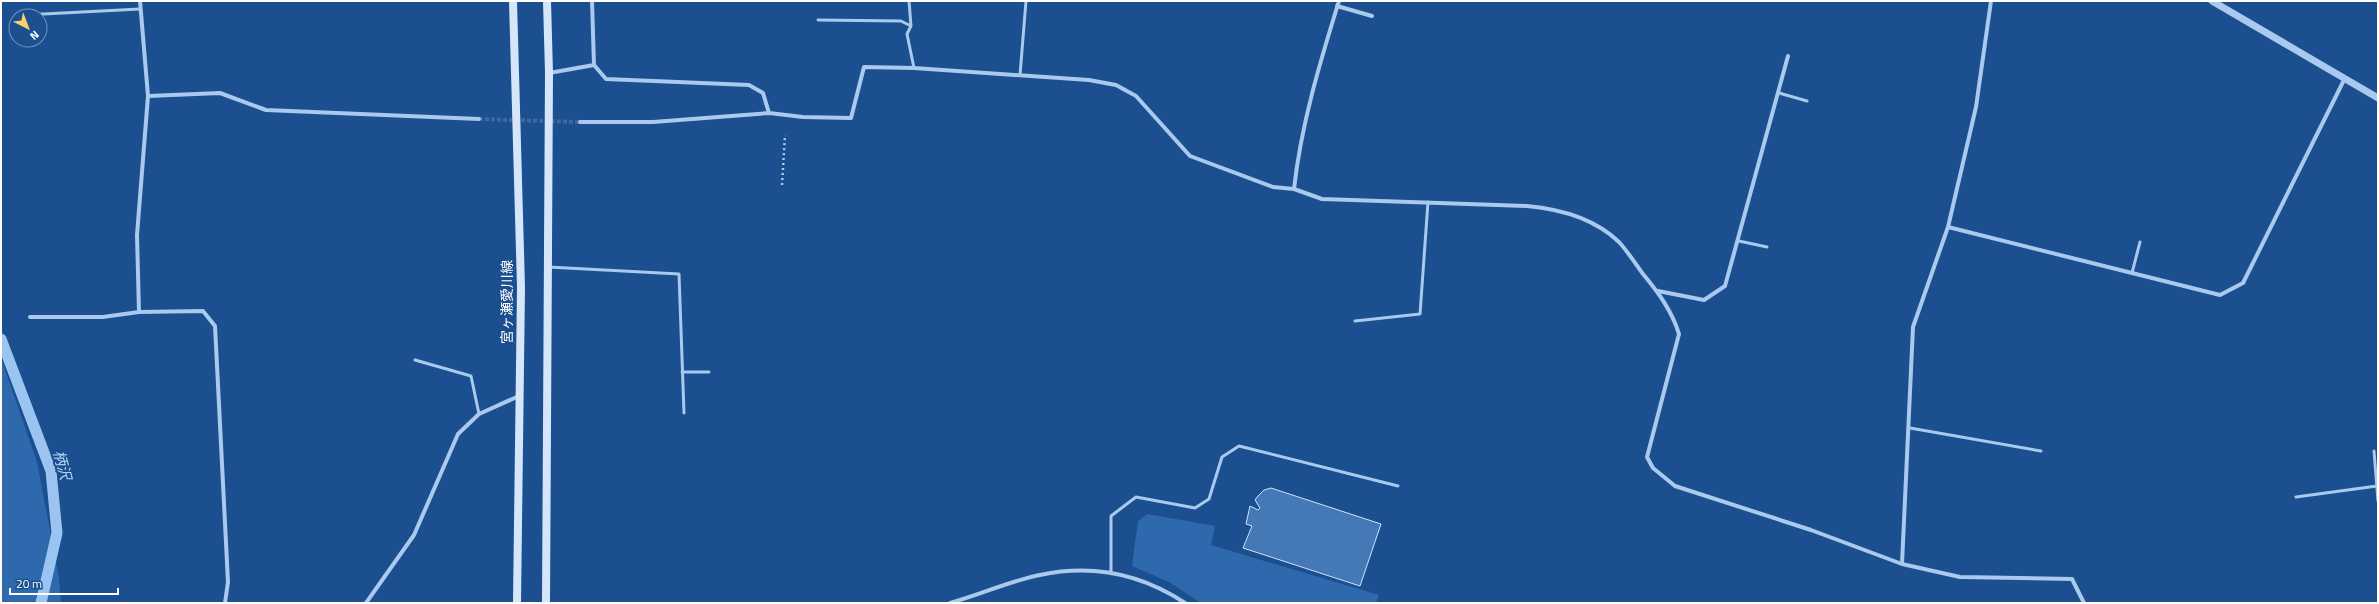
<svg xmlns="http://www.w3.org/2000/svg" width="2379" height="604" viewBox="0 0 2379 604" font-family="'Titillium Web','Noto Sans JP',sans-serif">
<rect width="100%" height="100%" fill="#1b4f8f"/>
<path fill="#2e69ad" d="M1 358 37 462 59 578 61 603H1Z
M1147 514 1215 526 1211 545 1379 595 1376 603H1201L1169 582 1132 566 1138 521Z"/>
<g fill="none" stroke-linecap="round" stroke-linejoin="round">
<path stroke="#9cc4f0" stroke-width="11" d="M1 339 51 471 57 533 41 603"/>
</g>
<path fill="#4478b7" stroke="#cfe3fa" d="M1271 488 1381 524 1360 586 1243 548 1252 526 1246 524 1250 506 1258 510 1260 508 1255 500 1258 496 1264 490Z"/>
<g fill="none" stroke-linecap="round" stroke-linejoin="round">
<path stroke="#3d69a0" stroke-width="4" stroke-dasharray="4 2" stroke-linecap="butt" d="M479 119 580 122"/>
<path stroke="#a9c9ee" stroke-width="2.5" stroke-dasharray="2 3" stroke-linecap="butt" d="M782 185 785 135"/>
<path stroke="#a9c9ee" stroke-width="3" d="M909 1 911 26 907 34 914 68
M24 15 140 9
M818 20 901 21 911 26
M1020 75 1026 1
M1779 93 1807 101
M1739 241 1767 247
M548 267 679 274 684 413
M2132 273 2140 242
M1355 321 1420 314 1428 202
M415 360 471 376 479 414
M682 372H709
M1910 428 2041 451
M2374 451 2378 501
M2296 497 2377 486
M1111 571V516L1136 497 1195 508 1209 499 1222 457 1239 446 1398 486"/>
<path stroke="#a9c9ee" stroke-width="4" d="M140 1 148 96
M592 1 594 65 606 79 749 85 763 93 769 113
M1337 6 1372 16
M549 73 594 65
M580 122H653L769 113 803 117 851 118 864 67 914 68 1089 80 1116 85 1136 96 1190 156 1273 187 1294 189 1322 199 1527 206C1560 209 1594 218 1619 242 1628 252 1635 263 1643 274 1658 292 1672 311 1679 334L1647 457 1653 468 1675 486 1811 530 1902 564 1913 327 1948 227 2220 295 2243 283 2345 78
M1294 189C1301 125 1320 62 1339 1
M1948 227 1976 107 1991 1
M1658 291 1704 300 1725 286 1788 56
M30 317H103L139 312
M1902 564 1960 577 2072 579 2084 603
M225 603 228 582 215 326 203 311 139 312 137 235 148 96 220 93 266 110 479 119
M366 603 414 535 458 434 479 414 519 396
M950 603C980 595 1009 581 1040 575 1092 564 1141 574 1185 603"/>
<path stroke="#a9c9ee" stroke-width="7" d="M2212 1 2378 98"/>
<path stroke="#d6e6fa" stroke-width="8" d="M513 1 521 287 517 603
M546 603 549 73 547 1"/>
</g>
<g text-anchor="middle" stroke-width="4" stroke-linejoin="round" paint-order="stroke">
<g font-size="14" fill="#fff" stroke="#1b4f8f">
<text transform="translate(507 302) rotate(-90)" y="5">宮ヶ瀬愛川線</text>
</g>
<g font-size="15" font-style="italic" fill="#b5d3f5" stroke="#1b4f8f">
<text transform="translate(62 465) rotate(75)" y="5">柄沢</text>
</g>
</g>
<rect width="2379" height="604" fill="none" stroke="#ffffff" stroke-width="4"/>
<g transform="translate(28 28) rotate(138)"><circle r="19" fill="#1b4f8f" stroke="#7695bc"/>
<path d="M0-3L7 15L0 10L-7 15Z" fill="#ffd166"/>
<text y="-6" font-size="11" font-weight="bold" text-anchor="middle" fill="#ffffff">N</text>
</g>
<path d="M10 588v6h108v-6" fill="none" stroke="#ffffff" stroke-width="2"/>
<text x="16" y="588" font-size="12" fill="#ffffff" stroke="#1b4f8f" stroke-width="3" paint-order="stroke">20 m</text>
</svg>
